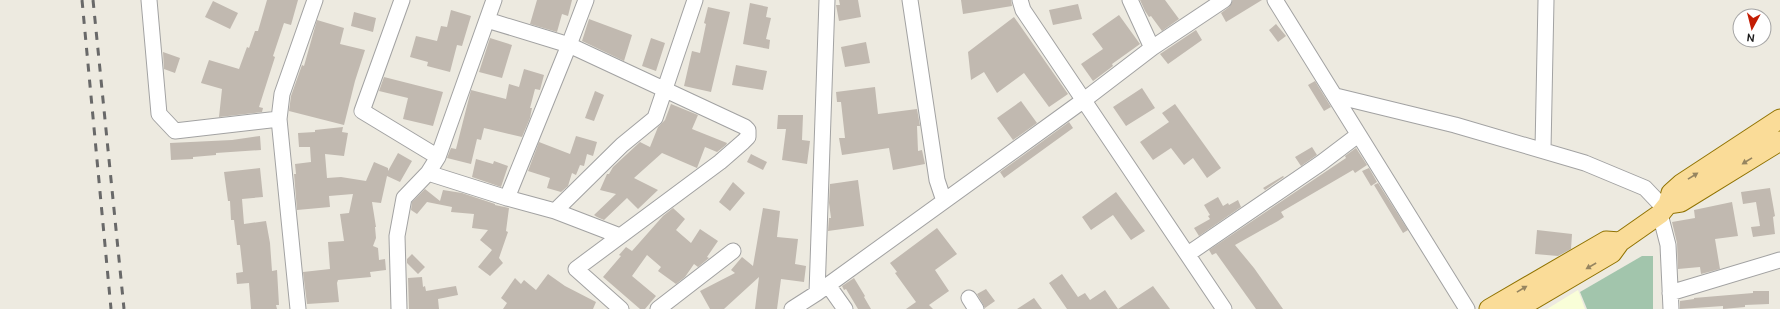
<svg xmlns="http://www.w3.org/2000/svg" width="1780" height="309" viewBox="0 0 1780 309" font-family="Ubuntu,sans-serif">
<rect width="100%" height="100%" fill="#edeae0"/>
<path fill="#f9fed8" d="M1578 290 1585 309H1547Z"/>
<path fill="#a2c5ac" d="M1642 256H1653V309H1587L1580 292Z"/>
<path fill="#c1b9b0" d="M267 0H298L291 25 284 23 273 56 275 57 259 107 263 108 262 112 219 117 222 89 201 83 209 60 239 69 247 47 249 48 255 31H258Z
M537 0H572L568 16 562 14 557 32 530 24Z
M839 0H858L861 17 839 21 836 5H840Z
M961 0H1011L1012 6 963 14Z
M1140 0H1165L1179 19 1162 31 1151 16 1149 17 1145 11Z
M1233 0H1262L1226 22 1221 13 1229 7Z
M213 1 238 13 230 29 205 17Z
M750 3 768 7 766 17 771 18 766 39 770 40 769 49 743 44Z
M1078 4 1082 19 1053 25 1049 10Z
M708 7 730 12 711 92 684 86 692 51 700 53 706 24 704 23Z
M451 10 471 16 462 46 457 45 450 72 427 66 428 62 410 57 416 36 437 41 441 26 447 27Z
M354 12 376 18 373 32 351 26Z
M1119 15 1140 44 1112 64 1113 66 1093 81 1081 64 1103 49 1092 34Z
M1014 17 1068 94 1049 107 1024 73 997 93 984 72 971 80 968 52Z
M589 19 632 35 624 61 582 41Z
M317 20 344 28 340 44 365 50 355 81 344 125 289 111 291 96 302 65 304 66Z
M1276 24 1286 36 1278 42 1269 30Z
M1196 30 1202 40 1168 64 1160 54Z
M490 38 512 45 502 78 479 72Z
M651 38 665 43 656 71 642 66Z
M866 42 870 63 845 67 841 47Z
M163 52 180 58 175 73 164 69Z
M736 65 767 71 763 90 732 85Z
M524 69 544 75 540 90 535 89 530 108H532L530 118 522 137 484 128 481 140 477 139 471 164 447 158 451 148 456 149 471 90 506 99 509 84 519 87Z
M384 77 443 92 433 126 403 119 408 98 379 91Z
M1315 81 1331 107 1324 111 1308 85Z
M875 87 878 114 917 109 920 126H917L918 151 922 150 925 164 893 170 889 148 842 155 839 138H845L841 102H837L836 92Z
M1142 88 1155 108 1126 126 1113 107Z
M595 91 604 95 594 121 585 118Z
M1021 101 1037 123 1013 140 997 118Z
M671 104 698 115 692 129 727 143 726 145 717 152 705 147 697 168 662 153 634 178 658 190 638 209 627 198 604 220 597 217 594 215 616 194 600 190 607 174H609L613 167 640 142 650 147 658 127 665 120Z
M1175 104 1221 168 1207 178 1193 158 1184 165 1171 148 1153 160 1140 142 1169 122 1162 113Z
M778 115H803L802 140 810 141 807 164 782 160 786 129H777Z
M1069 122 1073 128 1004 178 1000 172Z
M343 127 342 132 348 133 344 156 325 154 327 178 341 177 366 181 374 162 388 168V171L398 153 412 161 400 182 387 176 381 203 372 202 376 227H375L376 238 373 246 378 248 379 260 385 259 386 270 370 272 371 277 338 280 337 283 339 302 307 304 303 272 330 269 328 242 344 241 340 214 349 213 353 194 329 196 330 207 297 210 294 174H296L295 164 311 162 310 147H299L298 133 315 132V130Z
M260 136 261 150 216 153V155L193 157V159L171 160 170 143 232 140Z
M576 136 597 142 593 156 587 154 584 166 580 165 576 175 572 173 568 186 561 192 547 188 550 178 528 171 539 142 570 154Z
M1312 147 1317 155 1301 166 1295 157Z
M1356 148 1367 165 1355 173 1353 170 1281 212 1284 217 1278 221 1235 245 1254 268 1283 309H1256L1216 253 1212 255 1209 250 1346 158 1345 156Z
M751 154 767 162 763 170 747 162Z
M476 159 493 164 494 161 508 166 501 187 472 177Z
M260 168 263 197 242 199 244 224 266 221 270 243 272 271 277 270 279 305H276L277 309H251L249 283 237 284 236 273 243 272 240 245H237L234 220H231L230 201H228L224 172Z
M1369 168 1377 182 1371 186 1362 171Z
M1283 176 1284 177 1265 190 1263 188Z
M858 180 864 226 828 231 829 218H831L829 203 830 184Z
M733 182 745 193 730 211 719 202Z
M1378 183 1408 230 1403 233 1374 185Z
M1770 188 1775 216 1773 217 1775 234 1753 237 1751 227 1760 226 1756 202 1743 204 1741 192Z
M425 189 440 201 443 190 462 193 495 204V205L509 208 506 231 508 232 499 258 503 263 490 276 478 267 492 250 480 240 488 230 472 228 474 214 451 212 452 207 427 202 417 214 411 210 412 202Z
M1116 192 1145 231 1131 240 1113 215 1091 230 1082 217Z
M1218 197 1223 206 1228 203 1229 205 1238 200 1241 207 1199 236 1194 228 1210 219 1208 216 1210 215 1204 205Z
M1732 202 1738 236 1715 239 1720 269 1701 274 1700 267 1678 269 1677 243 1672 222 1695 218 1694 210Z
M673 208 685 219 676 230 691 243 700 229 718 241 707 257 709 258 698 267 694 264 685 277 676 284 658 271 661 267 647 255 632 276 656 296 645 309H640L603 277 621 256 619 255 626 247 632 251 663 216Z
M763 208 780 211 777 237 798 239 795 264 806 266 804 282 781 279 777 309H755L759 277 724 309H710L700 291 735 273 731 270 742 257 753 266Z
M937 228 957 254 935 270 949 291 929 305 933 309H906L916 302 895 273 897 272 890 263Z
M1537 230 1572 234 1571 249 1558 256 1535 254Z
M412 254 425 267 418 274 407 263V259Z
M548 274 565 286 596 302 593 309H503L507 303 501 298 515 278 521 284 524 280 536 290Z
M1062 274 1078 297 1085 293 1090 300 1105 290 1118 309 1153 286 1170 309H1067L1049 283Z
M422 277 423 287 425 286 426 291 456 286 458 295 438 299 439 309H409L408 278Z
M854 278 865 296 864 297 871 309H858L846 289 844 290 842 286Z
M986 289 995 301 985 308 977 294Z
M1753 291H1769V304L1745 305V307L1723 309V306L1680 309V301L1694 299V298L1753 293Z
M1034 298 1042 309H1017Z"/>
<g fill="none" stroke-linecap="round" stroke-linejoin="round">
<g stroke="#a2a2a2" stroke-width="17">
<path id="minor" d="M149 0 159 114 175 131 279 119
M402 0 362 111 438 157
M910 0 937 180 944 201
M1020 0 1023 10 1224 309
M1130 0 1152 48
M1275 0 1467 309
M487 20 569 45 745 127 748 130V137L743 142 720 162 576 269 621 309
M1336 96 1455 125 1585 163 1645 188 1664 208
M1543 149 1546 0
M428 173 507 198 555 211 622 145 655 118 695 0
M507 198 569 45 586 0
M555 211 620 236
M1660 214 1668 245 1671 309
M1188 254 1321 163 1358 135
M828 285 845 309
M817 293 827 0
M1670 293 1780 260
M969 298 976 309
M298 309 279 119 282 94 315 0
M399 309 397 236 404 198 428 173 438 157 494 0
M658 309 733 251
M792 309 817 293 1084 100 1152 48 1224 0"/>
</g>
<g stroke="#907302" stroke-width="21">
<path id="major" d="M1668 204 1671 193 1681 184 1780 119
M1489 309 1606 241 1620 242
M1517 309 1612 253 1620 242 1660 214 1668 204 1681 202 1780 141"/>
</g>
<use href="#minor" stroke="#fff" stroke-width="15"/>
<use href="#major" stroke="#fadc98" stroke-width="19"/>
<path stroke="#696969" stroke-width="3" stroke-dasharray="8 8" stroke-linecap="butt" d="M82 0 111 309
M93 0 124 309"/>
</g>
<defs><path id="oneway-solid" d="M-6-.8H1V-3.2L6.5 0L1 3.2V.8H-6Z"/></defs>
<g fill="#968560">
<use href="#oneway-solid" transform="translate(1747 161) rotate(148)"/>
<use href="#oneway-solid" transform="translate(1693 176) rotate(-32)"/>
<use href="#oneway-solid" transform="translate(1591 266) rotate(150)"/>
<use href="#oneway-solid" transform="translate(1522 289) rotate(-31)"/>
</g>
<g transform="translate(1752 28) rotate(187)"><circle r="19" fill="#ffffff" stroke="#a4a4a4"/>
<path d="M0-3L7 15L0 10L-7 15Z" fill="#c31c03"/>
<text y="-6" font-size="11" font-weight="bold" text-anchor="middle" fill="#1b1b1b">N</text>
</g>
</svg>
